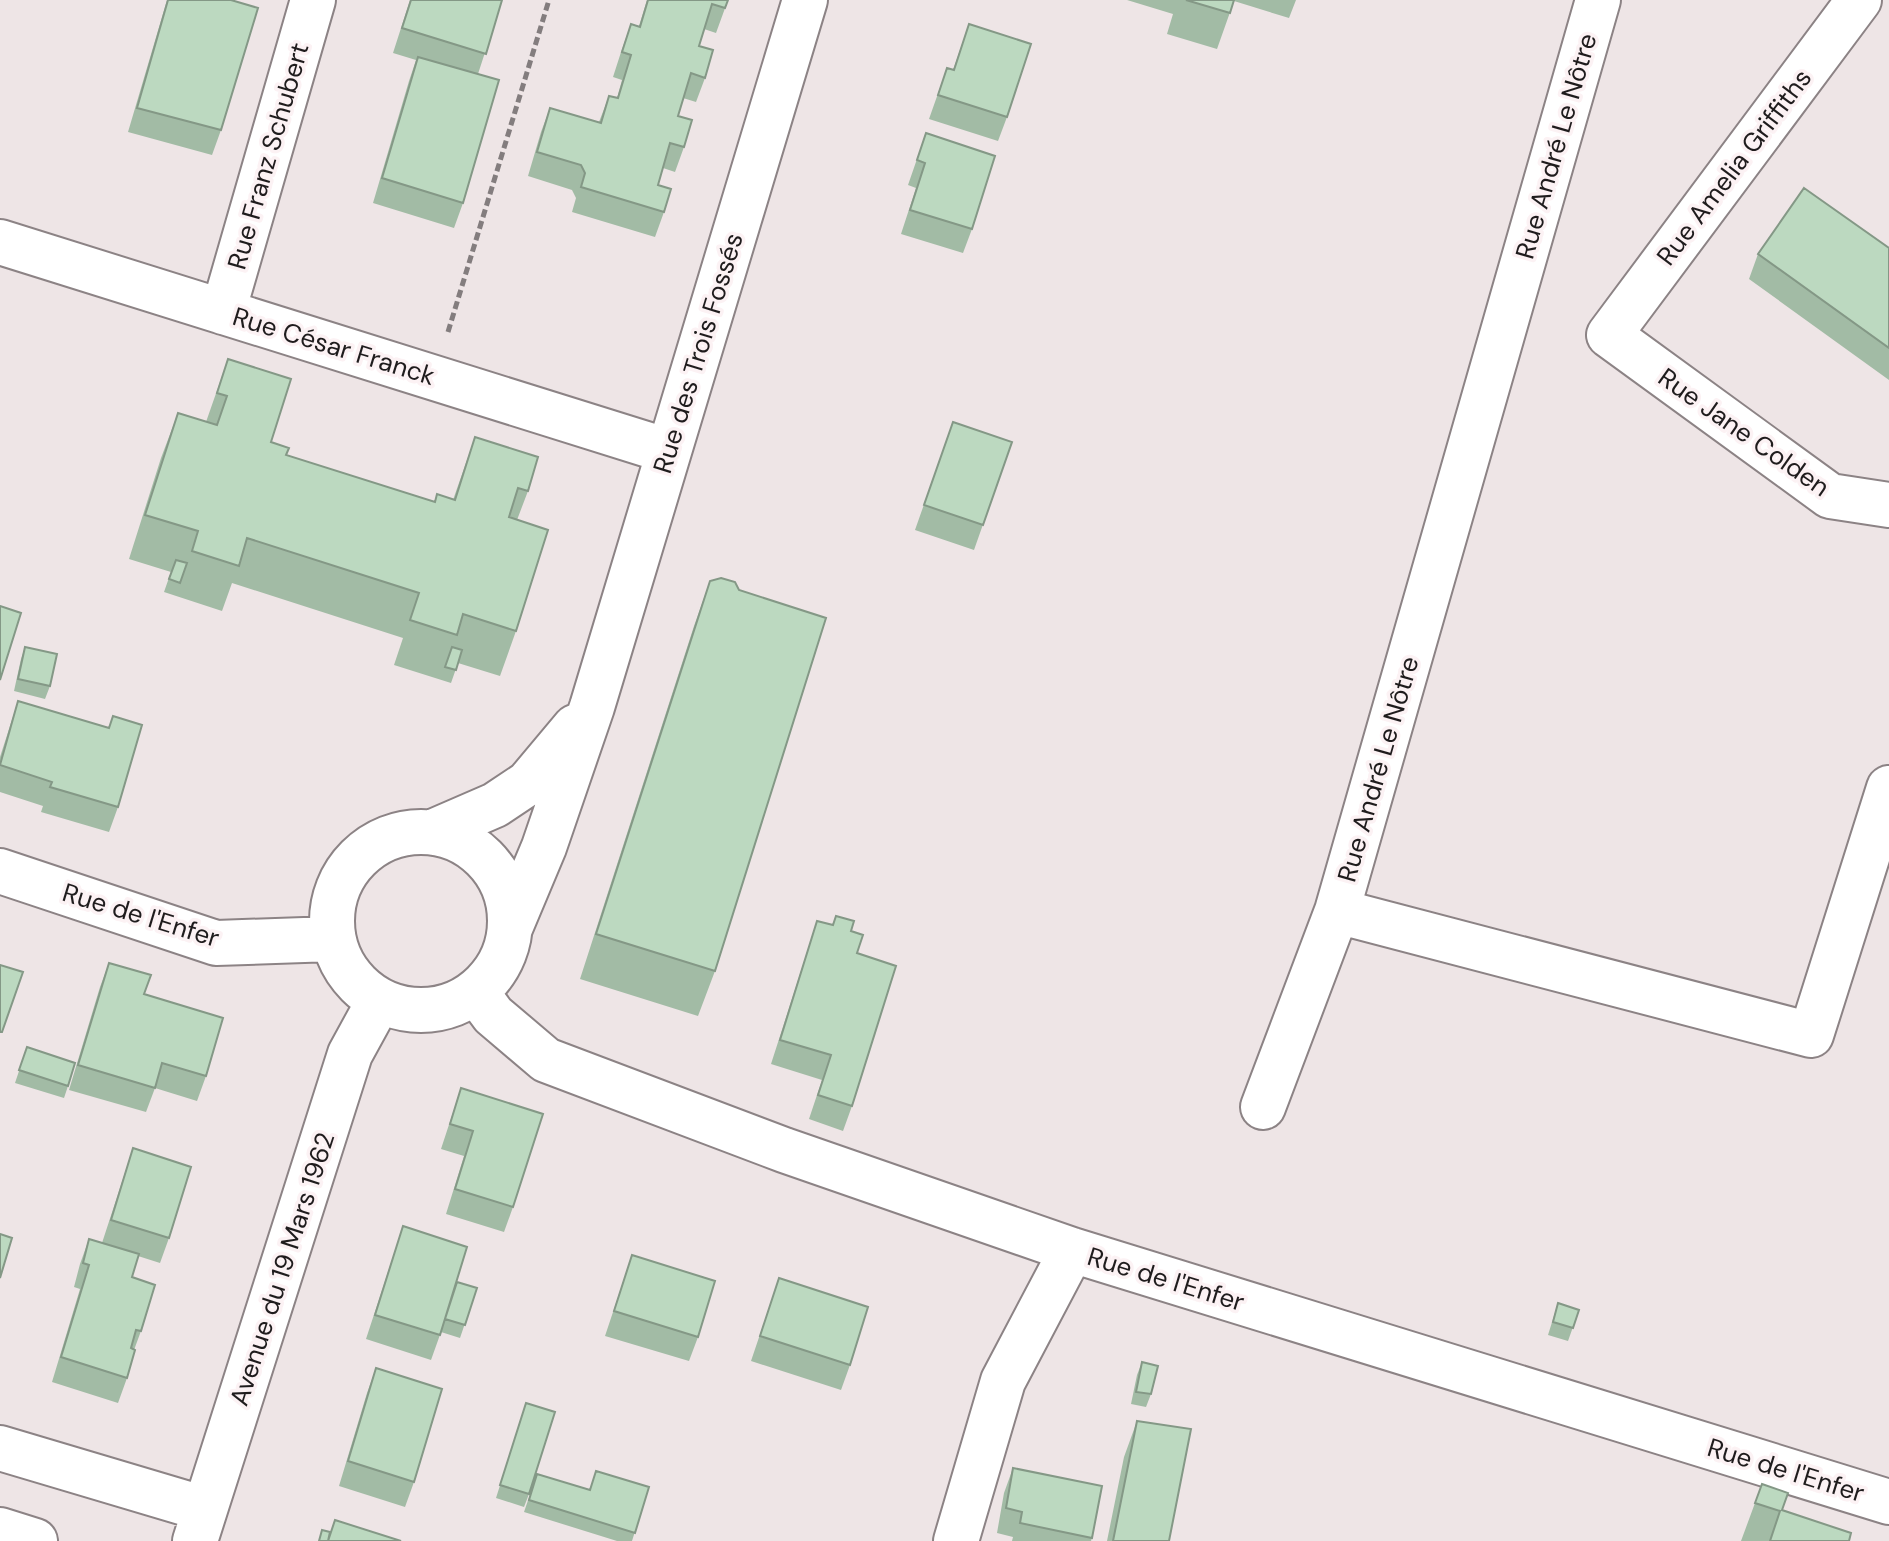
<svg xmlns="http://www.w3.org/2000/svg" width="1889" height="1541" viewBox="0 0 1889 1541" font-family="'DM Sans',sans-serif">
<rect width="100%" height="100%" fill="#eee5e6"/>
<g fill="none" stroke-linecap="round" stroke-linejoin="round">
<g stroke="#8c8385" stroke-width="48">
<path id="minor" d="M1598 0 1337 911 1811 1035 1889 788
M1859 0 1609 335 1830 496 1889 505
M0 242 668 451
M223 312 313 0
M435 831 495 805 528 783 575 727
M332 921a89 89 0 1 1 178 0a89 89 0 1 1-178 0Z
M0 871 216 943 333 939
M510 928 544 847 592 707 805 0
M476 992 493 1015 546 1060 784 1150 1072 1250 1889 1502
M1263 1107 1337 911
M0 1448 205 1509
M0 1530 35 1541
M195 1541 350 1054 379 1001
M956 1541 1003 1381 1072 1250"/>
</g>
<path stroke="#837d7e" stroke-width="5" stroke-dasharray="8 4" stroke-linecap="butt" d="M448 332 549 0"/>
<use href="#minor" stroke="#fff" stroke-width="44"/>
</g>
<path fill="#a2bba5" d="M167 0H234L221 130 212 155 128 132Z
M410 0H502L478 74 463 203 454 228 373 203 409 81 416 60 393 53Z
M647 0H728L716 33 704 29 699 46 705 78 696 102 683 98 678 116 684 147 675 172 663 168 658 185 664 212 655 237 572 212 576 198 572 190 528 176 541 132 550 108 599 122 609 96 617 98 622 80 613 77 622 49 631 24 639 26Z
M1127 0H1296L1289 18 1234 1 1217 49 1167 34 1173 14Z
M969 24 1007 117 998 141 929 119 947 68 953 70Z
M926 133 972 229 963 253 901 234 916 188 908 185Z
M1889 248V380L1749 279 1758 254Z
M228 359 271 442 287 455 434 502 453 500 475 437 528 491 517 520 516 631 500 676 458 663 451 683 394 665 403 638 232 583 222 611 164 592 171 572 129 559 161 458 178 413 206 422Z
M953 422 1012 442 974 550 915 530Z
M710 581 715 971 698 1016 580 979 694 626Z
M25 647 50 686 45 699 14 691 21 659Z
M18 701 109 728 118 807 109 832 41 812 43 806 0 792V757Z
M817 921 851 931 857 953 852 1106 843 1131 809 1119 822 1080 771 1064Z
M109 963 144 994 206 1076 197 1101 155 1088 146 1112 69 1090 100 987Z
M27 1047 68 1086 64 1098 15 1083Z
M461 1088 513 1207 504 1232 446 1214 464 1156 441 1149Z
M133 1148 169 1238 160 1263 138 1256 132 1277 141 1331 134 1350 127 1378 118 1403 52 1382 80 1289 74 1287 80 1264 89 1239 102 1243Z
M403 1226 457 1282 477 1288 460 1338 441 1332 431 1360 366 1339Z
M632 1255 698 1337 689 1361 605 1336Z
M779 1278 850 1365 841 1390 751 1361Z
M1558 1303 1579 1310 1568 1341 1548 1335Z
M1142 1362 1151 1394 1146 1407 1131 1404 1137 1375Z
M376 1368 414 1482 405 1507 339 1486 367 1393Z
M526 1403 529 1494 524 1507 496 1498Z
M1137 1421 1169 1541H1107L1124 1457Z
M1013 1468 1092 1538 1091 1541H1012L1013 1537 997 1533 1004 1493Z
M537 1474 589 1490 649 1487 632 1541H617L524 1512Z
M1762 1484 1782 1510 1849 1541H1741Z"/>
<path fill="#bcd9c0" stroke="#849886" stroke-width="2" d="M168 0H231L258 8 221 130 137 108Z
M411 0H502L486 54 402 28Z
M648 0H728L725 8 712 4 699 46 713 50 705 78 691 73 678 116 692 120 684 147 670 143 658 185 671 189 664 212 581 187 585 173 581 165 537 152 550 108 601 123 609 96 618 98 631 55 622 52 631 24 640 27Z
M1186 0H1234L1230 13Z
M969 24 1031 44 1007 117 938 95 947 68 954 70Z
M418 57 499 80 463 203 382 178Z
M926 133 995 156 972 229 910 210 925 163 917 160Z
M1804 188 1889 248V348L1758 254Z
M228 359 291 379 271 442 289 448 286 455 435 502 437 494 455 500 475 437 538 457 528 491 518 488 509 517 548 530 516 631 463 614 457 635 410 620 419 593 247 538 239 566 192 551 198 531 145 515 178 413 217 425 227 396 217 393Z
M953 422 1012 442 983 525 924 505Z
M176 560 187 563 180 583 169 579Z
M721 578 735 582 739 590 826 618 715 971 596 934 710 581Z
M0 606 21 613 0 680Z
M25 647 57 654 50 686 18 679Z
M452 647 462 650 456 670 445 667Z
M18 701 109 728 113 716 142 725 118 807 50 787 52 782 0 765Z
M836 916 854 921 851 931 863 935 857 953 896 966 852 1106 818 1095 831 1055 780 1040 817 921 833 925Z
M109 963 151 975 144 994 223 1018 206 1076 162 1063 155 1088 78 1065Z
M0 965 23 972 2 1032H0Z
M27 1047 75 1063 68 1086 19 1070Z
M461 1088 543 1114 513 1207 455 1189 473 1131 450 1124Z
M133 1148 191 1167 169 1238 111 1220Z
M403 1226 467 1247 440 1335 375 1315Z
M0 1234 12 1238 0 1278Z
M89 1239 139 1254 132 1277 155 1285 141 1331 136 1330 131 1348 135 1350 127 1378 61 1357 89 1265 83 1263Z
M632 1255 715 1281 698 1337 614 1311Z
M779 1278 868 1307 850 1365 760 1336Z
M457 1282 477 1288 465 1325 445 1319Z
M1558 1303 1579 1310 1573 1328 1553 1322Z
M1142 1362 1158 1366 1151 1394 1136 1392Z
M376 1368 442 1389 414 1482 348 1461Z
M526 1403 555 1412 529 1494 500 1485Z
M1137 1421 1191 1429 1169 1541H1113Z
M1013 1468 1102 1486 1092 1538 1020 1523 1022 1512 1006 1508Z
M596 1471 649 1487 635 1533 529 1500 537 1474 590 1490Z
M1762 1484 1788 1493 1782 1510 1851 1533 1849 1541H1770L1780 1511 1755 1503Z
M335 1520 401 1541H328Z
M322 1530 330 1532 328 1541H319Z"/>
<g text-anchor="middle" stroke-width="7" stroke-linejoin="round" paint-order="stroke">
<g font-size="26" fill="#1f1c1d" stroke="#fcf2f4">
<text transform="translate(1556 146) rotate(-74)" y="9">Rue André Le Nôtre</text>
<text transform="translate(268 156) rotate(-74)" y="9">Rue Franz Schubert</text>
<text transform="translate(1734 167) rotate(-53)" y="9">Rue Amelia Griffiths</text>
<text transform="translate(334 346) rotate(17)" y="9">Rue César Franck</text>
<text transform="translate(698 353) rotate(-73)" y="9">Rue des Trois Fossés</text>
<text transform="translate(1744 432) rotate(35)" y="9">Rue Jane Colden</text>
<text transform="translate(1378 769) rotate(-74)" y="9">Rue André Le Nôtre</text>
<text transform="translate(141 915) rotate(17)" y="9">Rue de l'Enfer</text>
<text transform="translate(282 1269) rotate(-72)" y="9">Avenue du 19 Mars 1962</text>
<text transform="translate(1166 1279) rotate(17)" y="9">Rue de l'Enfer</text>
<text transform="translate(1786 1470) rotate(17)" y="9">Rue de l'Enfer</text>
</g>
</g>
</svg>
